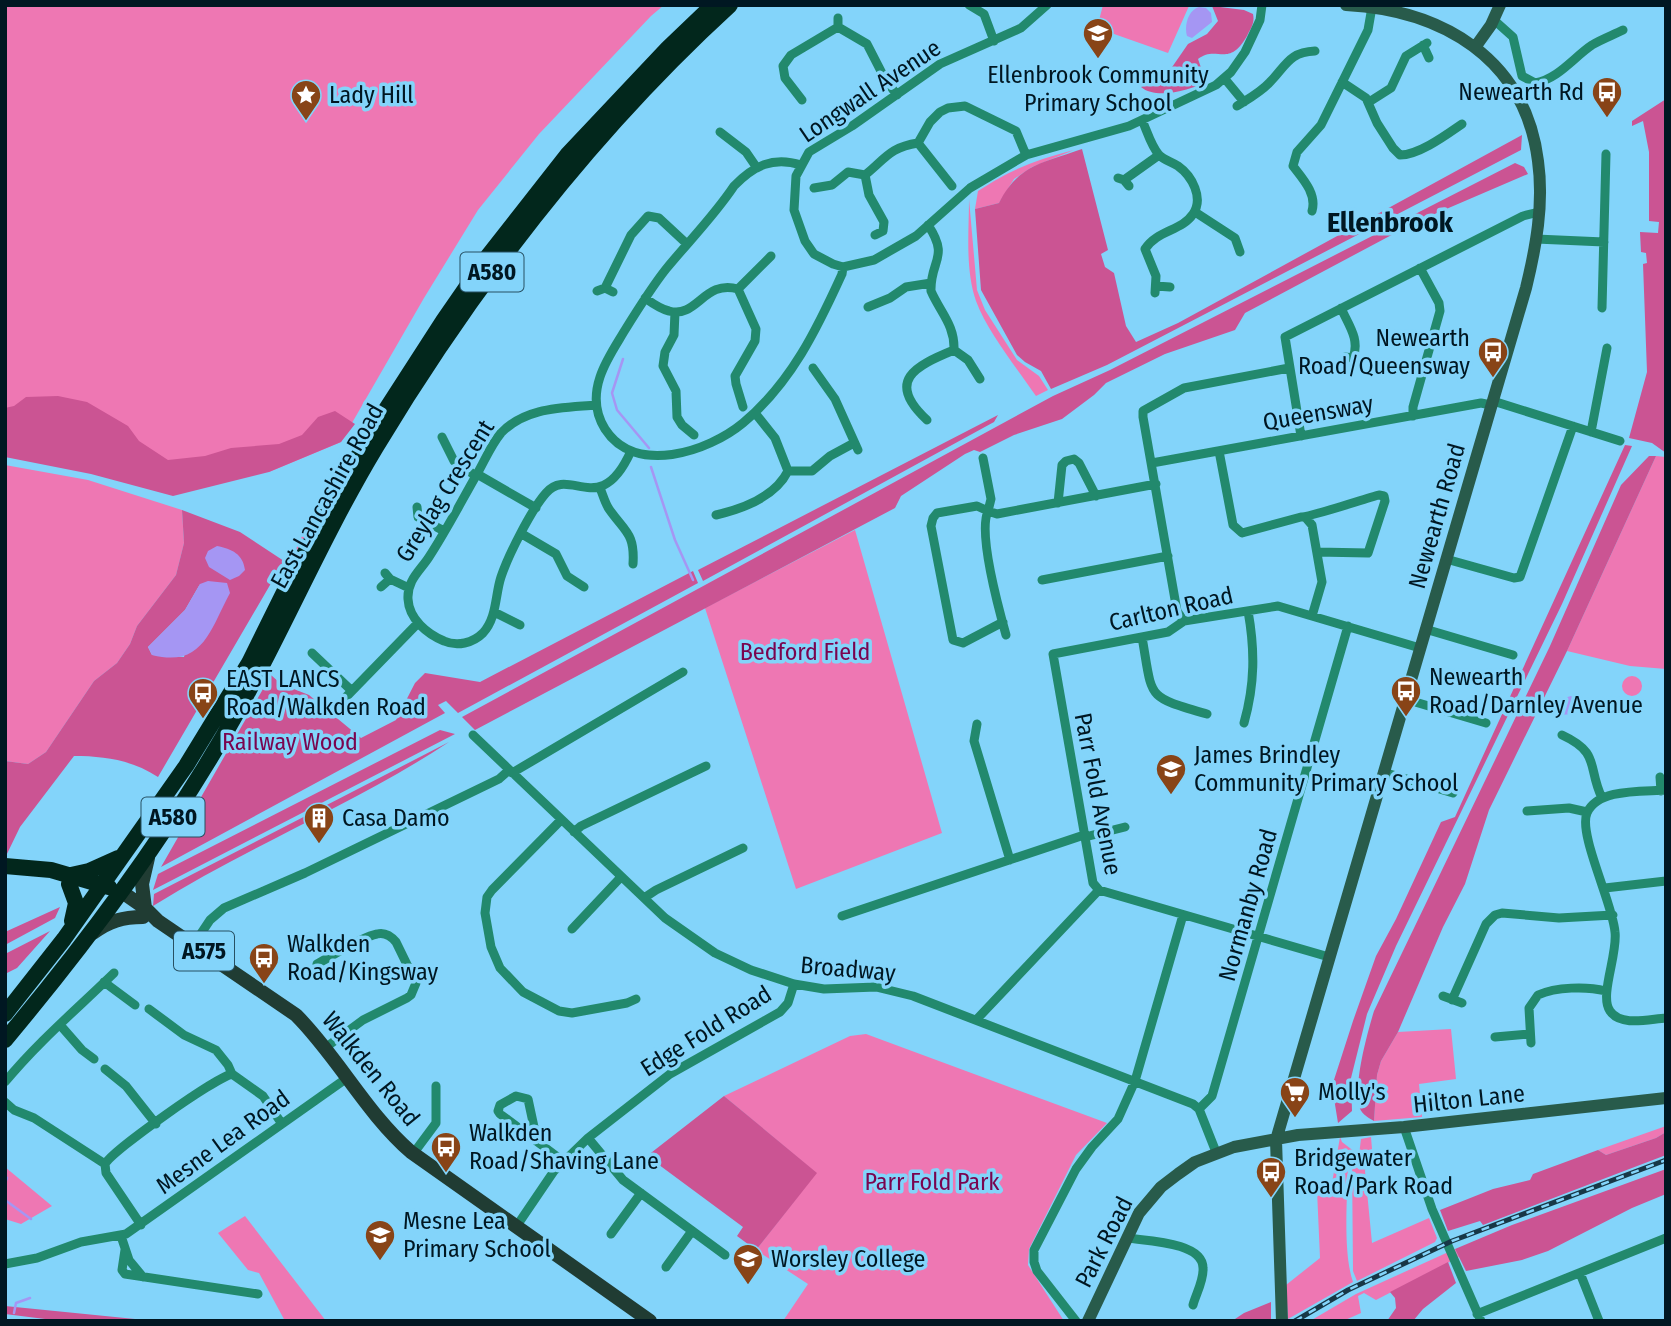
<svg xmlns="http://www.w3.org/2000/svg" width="1671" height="1326" viewBox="0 0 1671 1326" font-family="'Fira Sans Condensed',sans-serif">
<rect width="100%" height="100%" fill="#83d4fa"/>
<path fill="#ee77b3" d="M5 5H664L651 16 539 134 478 210 424 298 341 442 269 472 5 444Z
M1103 5H1185L1189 6 1168 53 1097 28Z
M1074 150 1032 167 1014 179 999 203 975 209 978 191C1012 169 1035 160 1074 150Z
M969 199 977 290 985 310 1017 360 1039 376 1048 390 1036 396C1017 368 988 333 976 301 965 269 969 232 969 199Z
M1656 456 1666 457V669L1630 666 1567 651Z
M344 461 347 463 292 559 299 542 337 468Z
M5 465 88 480 182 510 184 543 176 575 137 626 130 644 117 663 94 681 46 752 28 764 5 761Z
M855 530 942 833 796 889 705 608Z
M1622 686a10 10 0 1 1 20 0a10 10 0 1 1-20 0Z
M1451 1029 1456 1079 1419 1084 1422 1117 1374 1121 1377 1075 1381 1061 1398 1032Z
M866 1034 1107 1123 1076 1155 1029 1249 1028 1265 1064 1321H783L808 1284 756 1250 816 1173 724 1096 850 1036Z
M1666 1126V1132L1656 1138 1606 1155 1598 1150Z
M1340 1137 1342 1142 1355 1152 1348 1157C1348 1192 1342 1250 1353 1282L1288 1319 1286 1285 1320 1258 1317 1190 1332 1183Z
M1371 1137 1372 1149 1367 1154 1365 1171 1372 1243 1429 1218 1437 1238 1435 1242 1357 1281 1353 1271 1352 1161 1359 1155 1361 1139Z
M5 1167 52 1206 21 1224 5 1219Z
M245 1216 326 1321H285L259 1273 248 1270 218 1233Z
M1455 1249 1459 1257 1376 1300 1364 1293 1358 1296 1361 1313 1343 1321H1310L1356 1294Z"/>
<path fill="#cb5493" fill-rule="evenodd" d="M1212 6 1244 10 1253 14C1255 23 1251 28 1247 36 1228 69 1217 44 1198 59L1206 82C1191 90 1156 100 1141 87L1168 73 1188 44 1207 34 1218 21Z
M1666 99V453L1652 443 1629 438 1647 372 1643 264 1647 263 1646 253 1641 252 1640 232 1658 233 1659 222 1649 221V152L1643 121 1632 126V121Z
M1522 135 1521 150 1107 365 1051 389 1041 371 1025 362 1017 355 981 290 975 209 999 203C1019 164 1043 163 1082 149L1108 250 1101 254 1105 267 1114 273 1126 326 1136 342 1178 323Z
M1515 163 1524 167 1528 174 1416 222 1245 313 1235 330 1165 354 1106 383 1094 395 1062 419 1014 435 980 452 974 450 965 454 901 496 895 508 475 730 462 717 1053 396 1110 370Z
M58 396 87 402 128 426 139 441 168 460 205 456 231 448 279 444 302 435 318 417 335 411 355 424 341 442 269 472 173 496 91 474 5 457V408L14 406 26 397Z
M998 415 994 422 703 581 698 570Z
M1625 445 1632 446 1562 604 1396 946 1367 1014 1351 1078 1352 1111 1338 1123 1332 1086 1353 1021 1376 956 1396 919 1441 822 1455 817Z
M1649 456H1656L1567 651 1489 810 1465 884 1443 927 1398 1032 1381 1061 1377 1075 1374 1121C1367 1117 1360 1113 1359 1105 1354 1082 1367 1034 1374 1011L1550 646 1621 485Z
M182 510 240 532 284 561 158 777C132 760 104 756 74 756L20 827 5 858V761L28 764 46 752 94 681 117 663 130 644 137 626 176 575 184 543ZM200 584 184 657 152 655 148 647 185 610Z
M693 571 698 583 458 713 446 701 438 705 445 713 161 867 271 675 281 684 309 695 361 738 396 720 415 683 425 673 480 682Z
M440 730 455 734 153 890 158 874Z
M449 742C355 804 249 846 153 906L154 894Z
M60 907 55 918 5 945V932Z
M50 931 17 968 5 974V954Z
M724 1096 817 1173 756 1250 737 1236 743 1227 647 1156Z
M1666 1132V1155L1483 1225 1480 1221 1448 1231 1440 1210 1493 1189 1530 1180 1533 1174 1598 1150 1606 1155 1656 1138Z
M1666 1169V1194L1632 1208 1548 1251 1522 1260 1466 1271 1455 1249 1512 1225Z
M1448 1262 1456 1283 1423 1309 1413 1321H1387L1396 1308 1395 1298 1390 1292Z
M1271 1302V1321H1232L1244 1313Z
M5 1306 155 1321H61L5 1314Z"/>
<path fill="#a596f3" d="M1199 7 1206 8 1211 13 1212 22 1192 38 1187 36C1184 26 1188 10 1199 7Z
M217 546C232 549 243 554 245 570L239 576 230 580 209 567 205 558 208 551Z
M208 581 227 583 230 593C210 630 203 668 152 655L148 647 185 610 200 584Z
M1571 696 1576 700 1574 714 1559 715 1546 708 1554 701Z"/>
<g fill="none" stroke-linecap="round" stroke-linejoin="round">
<path stroke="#a596f3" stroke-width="2.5" d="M623 359 612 393 617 410 649 448
M651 467 675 540 693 580
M5 1176 7 1178 5 1183
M5 1200 31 1219
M14 1313 16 1303 30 1298"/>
<path stroke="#22896d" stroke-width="9" d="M969 5 984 14 994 41
M1047 5 1021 28 940 64 852 126 809 152 796 176 794 210 805 241 814 254 833 264 843 267 874 260 916 236 970 188 1026 155 1129 126 1216 85 1231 72 1245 52 1260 20 1262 5
M838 18V27L867 44 885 79 897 95
M1494 20 1513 37 1522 76 1535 83C1558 79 1574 57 1592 45 1602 39 1613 35 1623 30
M1423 45 1429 58
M1225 79 1244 102
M1342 82 1366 98 1377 123 1393 148 1400 155C1419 155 1446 135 1462 124
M802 100 785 78 783 66 791 55 838 27
M1369 102 1391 88 1406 56 1427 43
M1237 106C1248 99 1261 92 1270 82 1286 66 1289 52 1315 51
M1142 120C1147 131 1151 146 1159 155 1164 160 1172 162 1178 166 1192 176 1204 198 1193 214 1182 231 1157 230 1145 249L1156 276 1155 293
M720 132 746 152 757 168
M918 143 952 186
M801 165C773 156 753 166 734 186 714 216 689 241 666 269 651 288 638 309 625 330 616 345 605 361 600 377 594 395 595 413 605 429 635 476 708 452 743 423 791 383 817 329 842 274L843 267
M865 175 869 195 884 222 883 231 875 235
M1118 178 1124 180 1129 186
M1124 180 1159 155
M814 188 832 185 848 172 865 175C885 159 890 147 918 143L930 122 940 112 948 108 965 106 1016 131 1026 155
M1312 211C1317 194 1303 179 1293 166L1297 152 1321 125 1368 30 1372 7
M1195 212 1235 238 1240 252
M1536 239 1604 242
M1156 286 1170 287
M605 288 631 235 648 216 659 218 687 244
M738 289 771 256
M597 291 605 288 613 292
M645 298C652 303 660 309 669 311 697 319 704 279 738 289L756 329 755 341 735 376 736 384 743 407
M868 307 890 298 906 287 931 283
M1341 308C1349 326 1360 339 1353 358
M1602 308 1606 154
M675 312 674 335 665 352 663 366 676 391 677 417 682 425 694 435
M954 350 968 360 980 379
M1345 357 1353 358 1356 364
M813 368 835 399 858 450
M1493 401 1620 441
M596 405C562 408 526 407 501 433 491 445 485 460 477 474 461 502 446 531 429 557 420 571 407 580 408 599 409 619 427 634 444 641 457 647 473 643 483 633 497 618 495 595 501 577 508 556 531 510 546 493 570 465 600 520 631 451
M1413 416V407L1440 311 1439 303 1420 268
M927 420C885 381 915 366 954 350 955 325 940 312 931 291 930 260 950 258 928 225
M1591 432 1607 348
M1301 436 1285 337 1523 216 1539 212
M442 437 454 461 476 476
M1219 451 1233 525 1242 533 1301 517C1307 518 1367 498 1379 495L1384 496 1385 501 1368 553 1317 552
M983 458 991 499 988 511 997 514 1156 484
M1152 463 1481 403 1491 405
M788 471H812L830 456 854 443
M477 474 536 508
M600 488C603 495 605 503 609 509 625 532 635 533 633 564
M1058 503 1062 465 1066 461 1074 459 1079 463 1096 496
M417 507 418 517 444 531
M716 515C742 509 775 497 788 471L775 438 755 413
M1306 518 1312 525 1322 582 1312 616
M522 534 556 554 567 576 584 587
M1446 559 1514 578 1520 577 1573 426
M385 573 390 579 409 588
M1042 580 1168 556
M381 587 390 579
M494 612 520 625
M1184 621 1177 611 1143 417V411L1184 388 1289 368
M1003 622 963 643 953 640 931 526 933 518 937 513 977 506 988 511C978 533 999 610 1006 635
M1425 629 1513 655
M1142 637C1153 700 1145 696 1207 714
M312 653 352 691
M346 697 418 623
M1405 699 1486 723
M1244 723C1255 684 1255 650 1248 611
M977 724 974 741 1010 860
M473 735 665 918 715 953 751 970 794 984 824 989 876 987 913 996 1193 1104 1199 1109 1216 1152
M1562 735C1601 753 1587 767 1602 798
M1383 772 1453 793
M512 773 683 672
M1660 777 1661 791
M1666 790C1643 792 1598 788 1587 813 1578 834 1613 904 1615 932 1618 954 1599 996 1610 1011 1621 1027 1649 1019 1666 1018
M1527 811 1569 808 1587 812
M561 820 492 890 487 897 485 913 491 947 500 968 523 992 559 1011 572 1013 627 1003 636 999
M574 832 581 826 706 766
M1085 837 1125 827
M1605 888 1666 881
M1099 890 1329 957
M644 898 656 890 743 848
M842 916 1084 835
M572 929 621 877
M194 944 210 920 224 908 305 873 499 779 509 770
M317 964C332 956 361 937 377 934 385 932 391 936 396 942L416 983 411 995 407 998 363 1020 325 1048
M104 982 135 1005
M1443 996 1462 1003
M1452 1000 1486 924 1495 915 1502 913 1559 918 1613 915
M149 1009 184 1035 216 1050 228 1065 232 1074 263 1096 282 1124
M977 1019 1099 890 1093 883 1053 654 1168 632 1184 621 1278 606 1420 648
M61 1026 82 1050 94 1059
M1495 1037 1530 1034
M1531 1043 1529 1008 1538 995C1556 987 1586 986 1606 991
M105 1069 126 1086 156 1124
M5 1082C38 1042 77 1009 114 973
M5 1102 14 1110 34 1118 105 1164 106 1173 141 1225
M1199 1109 1212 1096 1348 626
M1404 1127 1432 1209 1481 1321
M588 1138 623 1180 725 1255
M537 1141 528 1099 516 1096 500 1105 498 1111 500 1114 563 1161
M413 1154 436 1123V1086
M105 1164C113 1150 215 1078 232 1074
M516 1227 554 1171 588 1138 670 1074 780 1012 788 1003 794 984
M611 1234 641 1193
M121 1236 129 1260 143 1277
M1128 1238C1147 1241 1203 1242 1203 1268 1204 1280 1196 1294 1193 1305
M125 1250 122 1270 125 1274 258 1294
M5 1264 37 1258 81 1242 126 1234 347 1078
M666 1267 692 1231
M1580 1273 1599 1321
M1477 1314 1666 1238
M1076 1321 1037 1271 1034 1262V1250L1076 1169 1092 1147 1118 1119 1135 1081 1183 915"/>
<path stroke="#285b4b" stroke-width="12" d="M1476 46 1491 25 1500 5
M1088 1321 1139 1213 1161 1187 1178 1174 1195 1162 1234 1147 1298 1135 1404 1127 1666 1098
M1282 1321 1276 1140 1526 288C1536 247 1544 204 1538 161 1525 58 1442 10 1346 5"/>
<path stroke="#203c33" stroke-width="14" d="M122 892 145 908 158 921 296 1015C338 1057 366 1113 411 1152L650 1321
M145 908 142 884 148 858
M93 933C109 921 123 917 143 917"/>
<path stroke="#02271c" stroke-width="16" d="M5 866 51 870 109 887
M71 875 89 871 118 858
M69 884 76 903 72 921
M5 1014 64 939 186 766 249 663 291 578 372 431 443 321 488 256 568 154 668 48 713 5
M5 1040C93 935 174 826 240 707 287 621 326 530 376 447 474 285 590 133 730 5"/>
<g stroke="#173847" stroke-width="5">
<path id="rail" d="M1295 1321 1348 1290 1452 1241 1666 1160"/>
</g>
<use href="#rail" stroke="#83d4fa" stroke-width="2.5" stroke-dasharray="8" stroke-linecap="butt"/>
</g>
<defs>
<g id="school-pin" transform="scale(1.575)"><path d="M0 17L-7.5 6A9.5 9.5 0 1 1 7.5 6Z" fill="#884417" stroke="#83d4fa"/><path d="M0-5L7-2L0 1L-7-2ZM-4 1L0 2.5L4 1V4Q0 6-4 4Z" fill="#fff"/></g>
<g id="bus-pin" transform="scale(1.575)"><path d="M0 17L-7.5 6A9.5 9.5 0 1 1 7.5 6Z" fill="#884417" stroke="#83d4fa"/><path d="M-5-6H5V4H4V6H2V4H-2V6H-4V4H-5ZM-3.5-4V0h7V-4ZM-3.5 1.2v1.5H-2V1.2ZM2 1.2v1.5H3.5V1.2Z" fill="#fff"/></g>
<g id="sight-pin" transform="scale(1.575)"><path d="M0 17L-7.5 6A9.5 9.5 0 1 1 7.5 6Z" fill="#884417" stroke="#83d4fa"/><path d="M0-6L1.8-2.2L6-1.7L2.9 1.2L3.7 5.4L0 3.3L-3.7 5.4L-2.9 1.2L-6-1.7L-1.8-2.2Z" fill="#fff"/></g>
<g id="building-pin" transform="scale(1.575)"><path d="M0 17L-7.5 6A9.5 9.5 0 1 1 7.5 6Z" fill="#884417" stroke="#83d4fa"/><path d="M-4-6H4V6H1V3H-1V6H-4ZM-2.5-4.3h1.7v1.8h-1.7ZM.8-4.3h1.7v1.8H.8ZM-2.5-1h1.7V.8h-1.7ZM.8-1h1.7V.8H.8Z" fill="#fff"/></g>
<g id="supermarket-pin" transform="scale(1.575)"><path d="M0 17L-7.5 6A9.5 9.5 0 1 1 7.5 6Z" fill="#884417" stroke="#83d4fa"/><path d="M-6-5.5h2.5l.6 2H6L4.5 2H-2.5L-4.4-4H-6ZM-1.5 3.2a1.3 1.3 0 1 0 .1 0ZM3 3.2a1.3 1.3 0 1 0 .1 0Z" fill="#fff"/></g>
<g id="university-pin" transform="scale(1.575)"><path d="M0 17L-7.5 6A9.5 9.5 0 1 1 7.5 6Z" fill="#884417" stroke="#83d4fa"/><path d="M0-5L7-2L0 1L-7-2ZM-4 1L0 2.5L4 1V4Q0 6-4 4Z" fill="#fff"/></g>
</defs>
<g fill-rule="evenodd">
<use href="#school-pin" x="1098" y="33"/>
<use href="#bus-pin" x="1607" y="92"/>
<use href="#sight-pin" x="306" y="95"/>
<use href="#bus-pin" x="1493" y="352"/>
<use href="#bus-pin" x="1406" y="691"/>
<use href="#bus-pin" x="203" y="693"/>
<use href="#school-pin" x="1171" y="769"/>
<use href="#building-pin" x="319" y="818"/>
<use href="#bus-pin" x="264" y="958"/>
<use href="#supermarket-pin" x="1295" y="1092"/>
<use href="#bus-pin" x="446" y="1147"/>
<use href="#bus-pin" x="1271" y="1172"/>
<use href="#school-pin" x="380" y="1235"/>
<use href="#university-pin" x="748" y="1259"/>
</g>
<g text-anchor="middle" stroke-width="7" stroke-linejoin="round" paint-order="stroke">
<g fill="#83d4fa" stroke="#275063" stroke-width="2">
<rect x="460.5" y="252.5" width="63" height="39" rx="5"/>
<rect x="141.5" y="797.5" width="63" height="39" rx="5"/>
<rect x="174" y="931.5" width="60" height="39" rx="5"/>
</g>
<g font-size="23" font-weight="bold" fill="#001722">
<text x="492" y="280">A580</text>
<text x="173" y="825">A580</text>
<text x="204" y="959">A575</text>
</g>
<g font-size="24" fill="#001722" stroke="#83d4fa" text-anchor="start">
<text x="1098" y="83" text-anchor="middle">Ellenbrook Community<tspan x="1098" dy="28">Primary School</tspan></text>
<text x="1584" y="100" text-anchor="end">Newearth Rd</text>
<text x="329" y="103">Lady Hill</text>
<text x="1470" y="346" text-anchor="end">Newearth<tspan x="1470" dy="28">Road/Queensway</tspan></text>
<text x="1429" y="685">Newearth<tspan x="1429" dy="28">Road/Darnley Avenue</tspan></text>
<text x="226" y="687">EAST LANCS<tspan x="226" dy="28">Road/Walkden Road</tspan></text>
<text x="1194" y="763">James Brindley<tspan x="1194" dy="28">Community Primary School</tspan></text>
<text x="342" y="826">Casa Damo</text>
<text x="287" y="952">Walkden<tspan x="287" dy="28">Road/Kingsway</tspan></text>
<text x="1318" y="1100">Molly's</text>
<text x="469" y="1141">Walkden<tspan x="469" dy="28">Road/Shaving Lane</tspan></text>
<text x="1294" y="1166">Bridgewater<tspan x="1294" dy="28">Road/Park Road</tspan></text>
<text x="403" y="1229">Mesne Lea<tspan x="403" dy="28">Primary School</tspan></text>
<text x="771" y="1267">Worsley College</text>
</g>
<g font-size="24" fill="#001722" stroke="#83d4fa">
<text transform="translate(870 91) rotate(-34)" y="8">Longwall Avenue</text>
<text transform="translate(1318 413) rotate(-10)" y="8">Queensway</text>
<text transform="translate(445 491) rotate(-58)" y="8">Greylag Crescent</text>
<text transform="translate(327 496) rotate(-61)" y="8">East Lancashire Road</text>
<text transform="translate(1437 516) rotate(-74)" y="8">Newearth Road</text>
<text transform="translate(1171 609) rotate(-13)" y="8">Carlton Road</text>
<text transform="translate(1098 794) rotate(79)" y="8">Parr Fold Avenue</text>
<text transform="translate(1248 905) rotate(-74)" y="8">Normanby Road</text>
<text transform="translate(848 969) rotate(5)" y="8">Broadway</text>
<text transform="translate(706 1031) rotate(-32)" y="8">Edge Fold Road</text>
<text transform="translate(371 1069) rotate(51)" y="8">Walkden Road</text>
<text transform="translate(1469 1099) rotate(-6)" y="8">Hilton Lane</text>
<text transform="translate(223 1142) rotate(-36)" y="8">Mesne Lea Road</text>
<text transform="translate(1104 1242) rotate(-63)" y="8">Park Road</text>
</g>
<g font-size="24" fill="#7a044f" stroke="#83d4fa">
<text x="805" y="660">Bedford Field</text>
<text x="290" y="750">Railway Wood</text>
<text x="932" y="1190">Parr Fold Park</text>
</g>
<g font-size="28" font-weight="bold" fill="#001722" stroke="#83d4fa">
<text x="1390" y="232">Ellenbrook</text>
</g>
</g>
<rect width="1671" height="1326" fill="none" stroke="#001722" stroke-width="14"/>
</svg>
